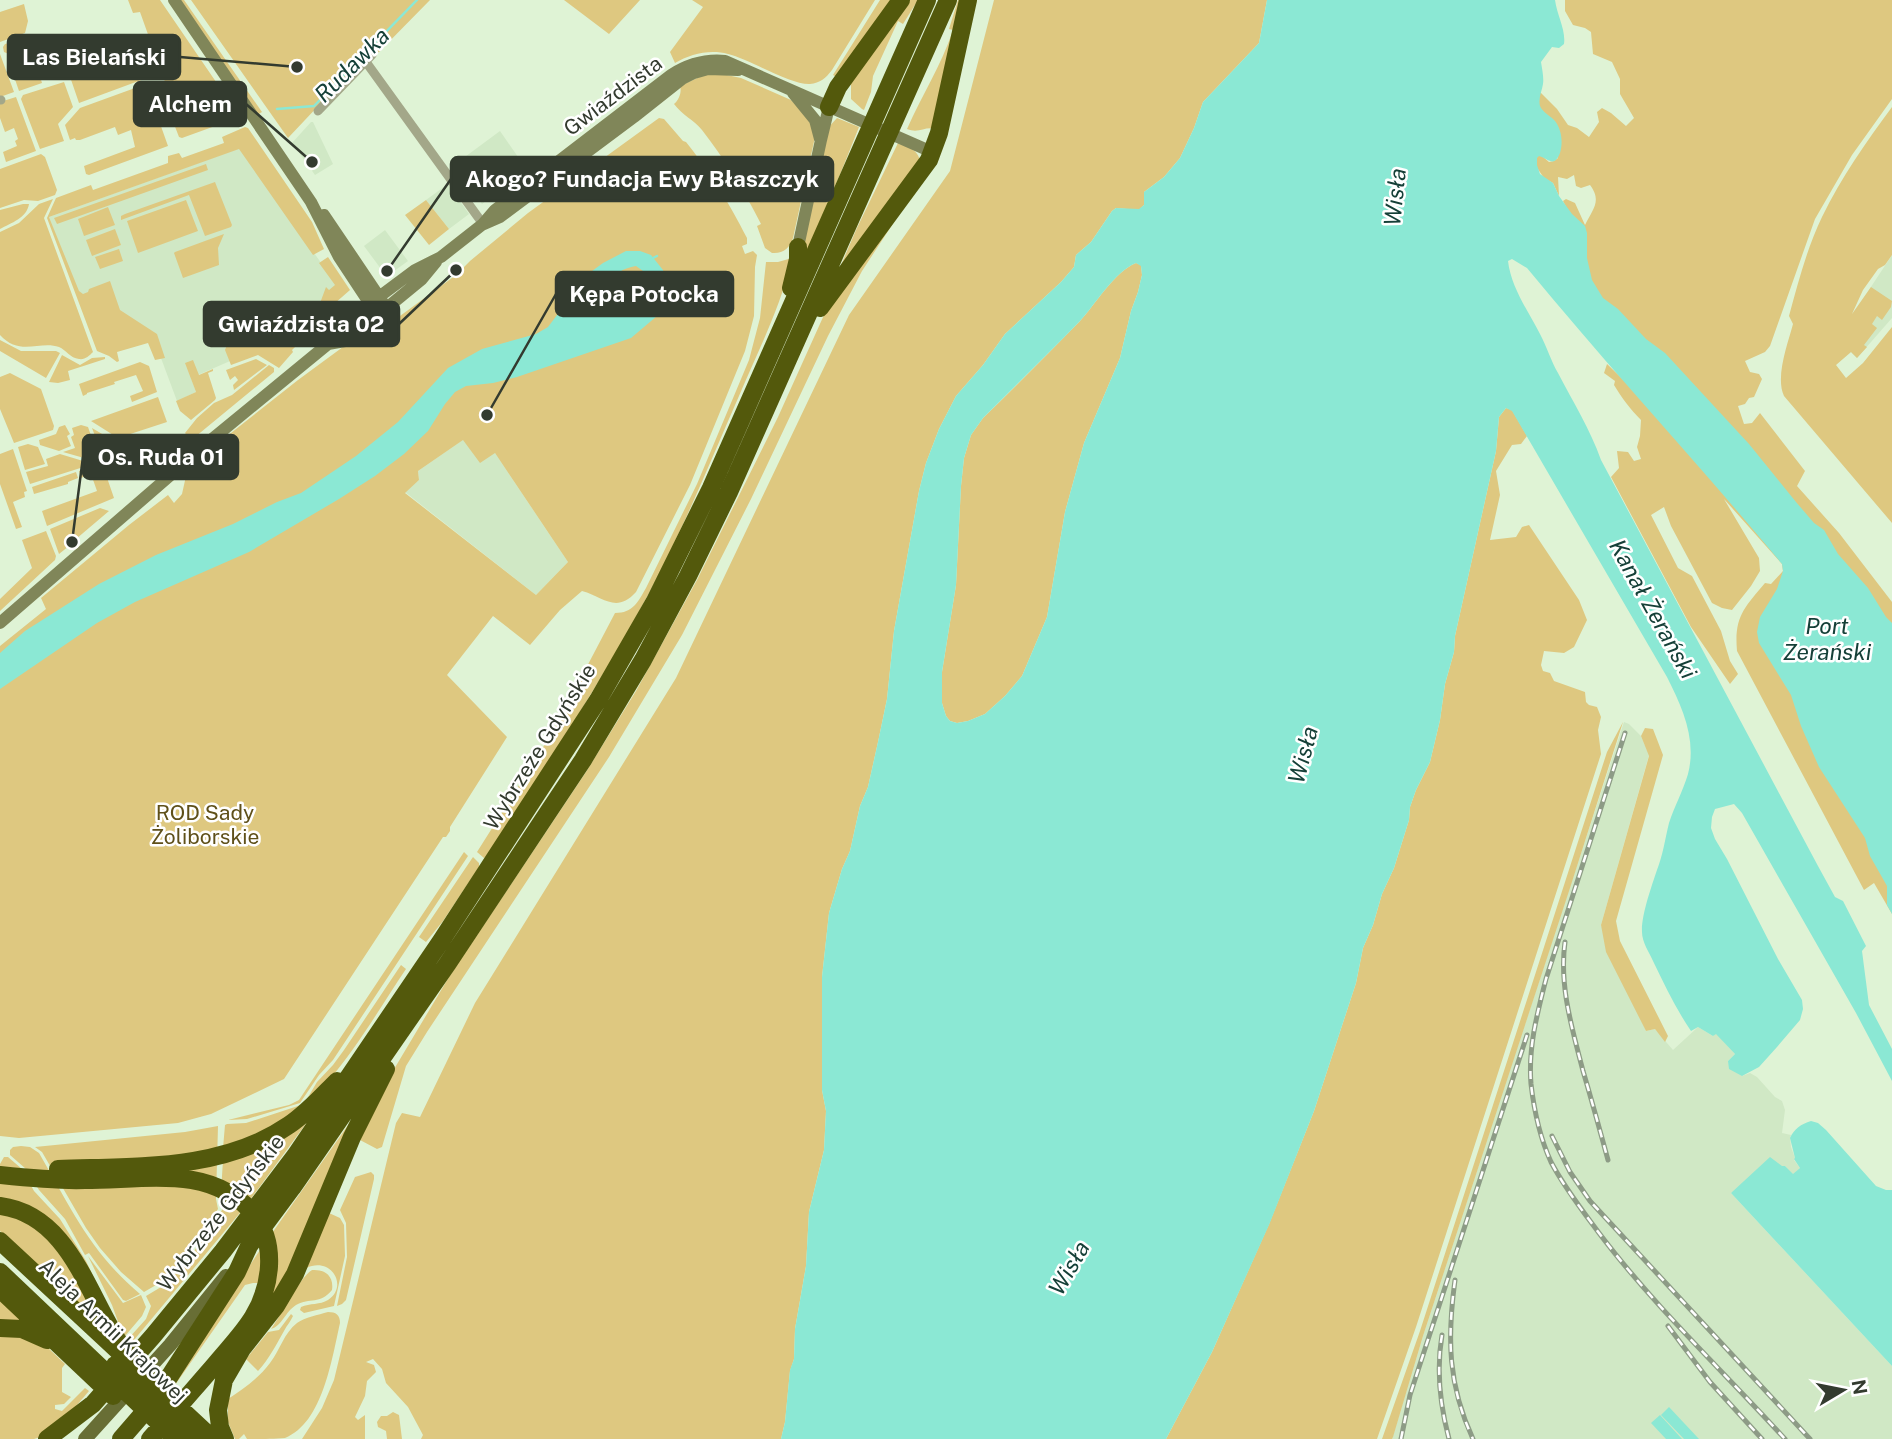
<svg xmlns="http://www.w3.org/2000/svg" width="1892" height="1439" viewBox="0 0 1892 1439" font-family="'Public Sans',sans-serif">
<rect width="100%" height="100%" fill="#dff3d5"/>
<path fill="#d0e8c5" d="M311 122H313L333 164 315 175 292 143Z
M500 131 527 170 482 204 454 165Z
M240 148 343 294 290 335 191 378 196 392 177 401 152 334 84 312 49 217Z
M448 184 469 214 449 229 426 200Z
M385 230 408 261 390 274 384 273 364 246Z
M1892 255V318L1857 358 1851 352 1835 365 1826 355Z
M464 439 495 453 568 562 536 595 405 492 419 480 418 471Z
M1624 722 1629 724 1641 736 1649 755 1601 925 1646 1031 1655 1029 1673 1050 1698 1027 1713 1036 1716 1033 1735 1054 1728 1061 1742 1076 1750 1073 1757 1077 1775 1097 1782 1101 1785 1110 1782 1133 1791 1135 1790 1138 1791 1147 1795 1158 1794 1160 1800 1168 1793 1175 1785 1166 1731 1193 1892 1366V1439H1392L1423 1336Z"/>
<path fill="#dec880" fill-rule="evenodd" d="M128 0H160L240 117 182 138 179 137 174 124 179 121 140 12 133 13Z
M179 0H184L262 112 257 115Z
M191 0H430L375 56 370 51 288 138Z
M564 0H640L609 34Z
M692 0H875L832 70C826 78 820 83 810 84 791 85 749 59 728 54 710 49 690 54 675 63L670 52 703 7Z
M880 0H895L838 78 833 75Z
M907 0H918L903 24 898 21 873 76 871 92 864 110 862 109 851 99V83Z
M958 0H963L935 129C925 126 919 134 907 129 922 95 941 66 953 30L949 29Z
M994 0H1267L1259 43 1203 102 1194 128 1180 158 1164 177 1144 192V205L1139 210 1116 208 1112 211 1091 242 1076 255 1074 267 1061 282 1005 334 983 365 956 396 939 429 926 463 919 491 894 631 887 699 878 742 868 787 860 806 850 851 842 869 829 913 822 977V1090L826 1111 824 1150 809 1212 806 1266 795 1329 794 1359 790 1371 785 1422 781 1439H421L423 1435 408 1407 386 1383 382 1369 373 1359 366 1362 374 1365 376 1372 367 1381 365 1396 355 1417 358 1420 365 1415V1439H302L322 1408 334 1380 396 1123 402 1113 420 1117 475 1003 676 678 849 315 950 171Z
M1565 0H1892V99L1852 155 1815 219 1770 346 1765 352 1745 361 1750 372 1759 374 1762 379 1754 397 1749 398 1745 404 1738 406 1744 424 1752 423 1760 413 1805 471 1797 486 1839 533 1892 602V746L1863 675 1599 304 1571 217 1563 201 1566 199 1575 203 1585 225C1593 209 1602 201 1590 185L1581 188 1576 186 1574 175 1567 179 1558 177 1559 196 1553 183 1544 178 1533 162 1534 155 1542 156 1549 162 1554 161 1558 158 1538 111V90L1557 109 1568 125 1577 128 1589 137 1599 122 1597 112 1602 108 1611 113 1626 126 1634 118 1620 94V79L1612 62 1593 54 1591 32 1585 28 1573 25 1565 11Z
M24 4 28 21 25 33 0 42V12Z
M26 38 37 66 4 52 3 47 5 44Z
M129 39 144 79 79 103 67 68 71 60Z
M0 54 14 92 0 97Z
M7 56 38 70 42 83 19 91Z
M722 74 741 78 791 100 808 116 815 137 793 238C790 248 783 254 772 253L765 248 757 226 761 224C744 190 725 160 702 130 694 120 682 115 674 104 679 100 682 92 680 86L704 75Z
M64 82 73 107 58 124 64 141 40 149 21 99 23 95Z
M146 84 168 146 89 175 86 174 84 166 135 147 131 130 118 135 115 127 80 140H76L75 138 70 140 65 125 80 108Z
M16 97 36 151 6 162 3 152 17 146 15 141 18 139 14 128 5 132 0 118V102Z
M1892 107V255L1885 265 1878 269 1863 290 1852 314 1871 287 1892 301 1891 307 1882 320 1877 316 1872 324 1877 328 1864 345 1867 347 1857 358 1851 352 1836 365 1846 378 1863 363 1892 327V523L1784 396C1775 377 1788 343 1793 324L1789 316C1798 283 1807 248 1822 217 1841 178 1866 142 1892 107Z
M659 118 664 119 683 141 686 142C712 175 728 201 747 238V244L742 246 745 254 753 251 757 255 755 267 754 316 745 351 690 485 636 592C616 614 604 597 582 591L560 610 530 645 493 616 447 675 507 737 450 827V831L446 837H443L284 1079 211 1114 178 1123 19 1138 0 1136V646L46 609 41 598 129 525 168 495 174 503 182 494 188 467 298 380 366 330 374 335 456 275 470 261 528 213ZM463 440 480 463 495 453 568 562 536 595 405 493 419 480 418 471Z
M837 118 859 127 841 172 799 270 827 129Z
M245 127 248 128 312 222 324 249 313 255 239 149 49 217 79 291 83 294 88 292 89 289 110 281 120 310 157 334 165 358 155 360 148 343 117 352 119 361 117 362 109 356 97 351 47 218 56 198 91 185 93 190 168 163V156L179 153 182 158 224 143 222 137Z
M898 143C907 147 918 149 920 161L836 277 856 230Z
M41 154 45 157 57 190 55 195 38 201 24 200 0 208V169Z
M206 164 208 170 57 224 54 218Z
M215 182 232 225 231 227 205 236 189 195 121 220V216L125 214Z
M53 199 44 218 93 352C89 356 85 360 79 359 70 358 66 350 59 347 40 340 20 357 0 335V232L19 223 39 204Z
M909 199 862 271 828 336 751 499 682 635 609 757 427 1032 406 1066 382 1147 377 1149 360 1140 378 1096 449 977 586 772 636 691 697 580 778 417 824 315Z
M186 200 198 231 138 253 127 221Z
M426 200 449 229 429 245 405 215Z
M23 204H29C27 218 11 223 0 229V210Z
M108 207 115 225 84 236 78 219Z
M115 229 121 245 92 256 86 240Z
M224 234 218 248 219 265 183 278 174 253 175 252Z
M119 249 123 261 100 269 95 257Z
M328 257 350 290 334 304 326 319 316 314 326 287 329 290 335 285 319 263Z
M792 258C781 307 758 351 739 396 714 453 691 510 663 566 612 667 549 761 487 856L484 858 477 852 552 733 615 613C633 613 638 602 646 588L697 484 749 360 760 318 766 262H778Z
M1136 263 1141 265 1142 275 1138 292 1131 311 1120 358 1084 443 1065 512 1047 617 1022 676 1005 696 985 714 968 721 957 723 950 721 946 716 942 703V672L956 585 961 486 964 458 971 435 983 418C1016 386 1048 354 1080 321 1095 305 1115 271 1136 263Z
M311 315 317 332 300 346 298 344 292 350 293 352 279 368 258 355 231 365 225 350 227 345Z
M0 340 21 351H56L60 353 46 378 0 351Z
M62 355 80 365 92 358 105 357V359L68 371 70 380 58 383 49 382Z
M256 359 267 365 234 390 233 385 238 380 235 376 230 380 226 370Z
M193 360 199 375 213 369V371L208 373 216 398 215 400 191 420 180 411 176 401 196 392 185 363Z
M140 362 149 366 157 392 132 402 130 396 143 391 136 375 114 382 115 384 87 393V394L83 396 79 384Z
M1607 364 1635 391 1782 551 1867 748 1892 914 1874 883 1864 890 1737 651C1734 617 1744 608 1765 583L1771 584 1783 571 1782 564 1724 499 1759 558 1760 571 1751 586 1732 610 1722 608 1712 603 1671 526 1664 507 1651 515 1678 568 1692 576 1721 631 1730 661 1738 674 1730 684 1691 627 1611 477 1619 468 1617 451 1628 452 1634 461 1641 459 1637 447 1640 436 1641 420C1630 409 1622 398 1614 385L1615 381 1604 373Z
M269 365 274 368V372L195 437 190 439 185 433 197 418 214 403 232 395Z
M10 373 41 389 54 426 53 430 14 443 0 409V377Z
M158 397 167 422 118 438 91 421Z
M1506 408 1512 410 1527 436 1521 444 1512 445 1496 471 1500 495 1490 540 1516 537 1522 527 1529 525 1579 600 1587 620 1574 647 1564 653 1544 651 1541 665 1543 671 1550 673 1554 681 1585 692 1586 702 1589 705 1597 707 1601 717 1598 730 1601 754 1416 1327 1377 1439H1166L1212 1352 1269 1224 1314 1111 1356 983 1363 948 1373 925 1382 894 1394 868 1409 820 1410 807 1416 790 1430 762 1440 720 1445 684 1454 652 1455 636 1496 451 1499 417Z
M65 425 70 434 67 436 71 446 59 451 40 445 39 440 56 434 59 427Z
M81 425 88 427 100 461 98 462 63 452 75 448 71 437 74 435 72 428Z
M92 428 114 441 119 467V472L106 465Z
M28 444 38 447 45 464 25 470 18 447Z
M13 449 27 491 24 492 25 497 13 502 22 527 16 529 0 484V454Z
M60 454 93 464 30 484 26 472 48 466 46 459Z
M97 465 104 469 114 498 47 526 42 511 97 491 91 474 81 478 79 471Z
M76 472 78 478 68 482V484L34 494 32 487Z
M100 508 109 511 76 539 74 537 67 543 69 546 59 554 50 529Z
M46 531 56 556 55 560 0 611V599L32 568 22 540Z
M1623 722 1571 885 1423 1336 1393 1437 1392 1439H1382L1420 1331 1607 752Z
M1645 728 1653 729 1663 755 1616 921 1620 941 1668 1036 1665 1042 1655 1029 1646 1031 1606 952 1601 925 1649 756 1641 736Z
M464 852 468 856 333 1060 319 1075 300 1103 247 1119 228 1120 289 1105 299 1100Z
M473 857 479 863V867L443 921 426 942 419 937Z
M401 965 406 969C368 1025 330 1098 268 1132 254 1140 239 1144 223 1148L225 1125 227 1124 246 1123 304 1104 317 1082 333 1065 344 1050Z
M316 1110 244 1208 134 1340 132 1345 128 1339 146 1319 151 1306 146 1296 166 1284 188 1260 222 1210 221 1192 223 1160Z
M358 1111 314 1219 268 1308 260 1283H253L245 1285 175 1385 172 1383 258 1253Z
M218 1126 216 1199 218 1209 187 1254 163 1281 144 1292 121 1272 100 1248 86 1228 42 1152 35 1147 185 1132Z
M21 1146 30 1147 39 1153C71 1208 90 1252 140 1294L126 1301 123 1300 89 1253 85 1255 65 1219 39 1190 26 1169 10 1155V1150L13 1147Z
M4 1157H8L22 1169 34 1191 60 1219 86 1261 108 1307 78 1256 0 1199V1164Z
M371 1172 374 1175V1179L346 1300 342 1304 337 1306 347 1257 346 1223 340 1210 355 1177Z
M0 1212 36 1226 60 1251 84 1293 100 1329 0 1231Z
M329 1213 340 1218 344 1225 345 1256 334 1306 304 1313 300 1310 301 1307C310 1303 320 1305 328 1300 349 1286 331 1256 306 1268Z
M88 1256 123 1303 141 1295 146 1307 142 1316 125 1336 120 1327 112 1305Z
M312 1270C326 1269 334 1277 332 1290 320 1305 310 1297 296 1305 285 1312 282 1326 271 1329 282 1314 299 1278 312 1270Z
M0 1296 46 1346 65 1364 62 1368V1392L71 1397 64 1404 55 1405V1409L62 1411 85 1388 89 1391C77 1405 52 1436 34 1439 23 1439 11 1439 0 1439Z
M328 1312C336 1312 340 1315 340 1323 332 1358 323 1423 285 1438 274 1439 258 1439 247 1439L244 1434 239 1439H235L228 1422V1399C243 1389 259 1378 270 1363 280 1350 284 1333 297 1323 305 1317 318 1315 328 1312Z
M291 1314 293 1316C291 1321 287 1325 284 1331 276 1345 269 1359 258 1371L246 1359 268 1332 279 1330Z
M393 1412 399 1415 402 1439H387L386 1431 378 1427 377 1422 381 1416H387Z"/>
<path fill="#8be8d4" fill-rule="evenodd" d="M1267 0H1555C1557 15 1566 30 1564 44L1559 48 1552 47 1541 62C1542 69 1544 77 1543 84 1542 91 1538 98 1540 106 1543 113 1551 116 1555 121 1562 130 1563 143 1560 153 1554 168 1549 159 1539 156L1537 158V165L1540 174 1553 183 1559 196 1572 214 1585 226 1587 233V258L1592 280 1603 298 1618 309 1646 339 1665 353 1749 444 1796 502 1814 523 1824 530 1838 554 1868 588 1886 617 1892 623V914L1887 905V886L1870 856 1865 838 1819 767 1801 726 1791 695 1759 643 1757 632 1760 617 1777 589 1783 571 1782 564C1699 464 1610 369 1527 268L1512 259 1508 261C1511 287 1528 311 1540 334 1547 347 1551 361 1558 373 1573 402 1590 429 1601 460L1818 866 1835 897 1843 901 1866 946 1862 951 1869 1005 1892 1049V1081L1856 1013 1742 813 1734 804 1715 809 1712 817 1711 828 1715 839 1727 859 1778 959 1802 1000 1803 1009 1800 1020 1777 1047 1759 1067 1742 1076 1729 1069 1728 1061 1735 1054 1716 1034 1713 1036 1698 1027 1691 1031C1676 1009 1665 986 1653 961 1649 952 1642 942 1642 932 1641 916 1652 885 1657 870 1663 855 1665 839 1669 823 1674 807 1683 791 1688 774 1697 739 1682 707 1667 677L1512 411 1506 408 1499 417 1496 451 1455 636 1454 652 1445 684 1440 720 1430 762 1416 790 1410 807 1409 820 1394 868 1382 894 1373 925 1363 948 1356 983 1314 1111 1269 1225 1212 1352 1166 1439H781L785 1422 790 1370 794 1359 795 1329 806 1266 809 1212 824 1150 826 1111 822 1090V977L829 913 842 869 850 851 860 806 868 787 878 742 887 699 894 631 919 491 926 463 939 429 956 396 983 365 1005 334 1061 282 1074 267 1076 255 1091 242 1112 211 1116 208 1139 209 1144 205V192L1164 177 1180 158 1194 128 1203 102 1259 43ZM1136 263 1141 266 1142 275 1138 292 1131 311 1120 358 1084 443 1065 512 1047 617 1022 676 1005 696 985 714 968 721 957 723 950 721 946 716 942 703V672L956 585 961 486 964 458 971 435 983 418C1015 386 1048 354 1080 321 1095 305 1115 271 1136 263Z
M626 251H640L651 255 663 270 667 289 665 303 657 316 631 338 517 377 493 383 466 386 455 392 445 404 428 431 404 454 375 476 339 499 249 552 135 602 97 623 0 689V653L25 631 99 584 156 555 233 524 277 502 301 493 356 456 398 422 448 368 482 349 536 334 548 327 588 274 603 263ZM636 266 643 271 644 280 640 287 631 289 615 284 614 280C618 270 626 268 636 266Z
M1811 1121 1818 1123 1826 1130 1876 1186 1886 1190H1892V1366L1731 1193 1770 1157 1782 1166H1785L1793 1174 1800 1168 1794 1159 1795 1158 1790 1138C1794 1129 1801 1124 1811 1121Z
M1669 1407 1699 1439H1684L1661 1415Z
M1660 1415 1682 1439H1666L1651 1423Z"/>
<g fill="none" stroke-linecap="round" stroke-linejoin="round">
<path stroke="#8be8d4" stroke-width="2.5" d="M277 109 314 106 417 0
M653 258 657 256"/>
<path stroke="#a3a789" stroke-width="9" d="M366 62 483 224
M0 100H1
M318 111 372 55"/>
<path stroke="#808659" stroke-width="12" d="M174 0 311 202 339 257 370 304 378 309 383 311
M793 93 815 120 820 139
M324 215 382 301
M484 224 500 217 634 117 682 79 694 73 708 69 738 70
M798 247 821 140 829 107
M328 344 345 341 366 325 422 279 436 262
M0 623 211 440 328 344 336 329 415 270 441 257 483 224 495 210 671 75C688 64 705 59 725 61L932 152"/>
<path stroke="#686e35" stroke-width="14" d="M85 1439 170 1345 226 1276"/>
<path stroke="#53590c" stroke-width="18" d="M829 107 838 87 901 0
M791 288 798 259V247
M820 308 929 160 939 133 968 0
M58 1169C136 1166 222 1171 289 1125 307 1113 322 1096 337 1081
M0 1175C28 1178 56 1181 85 1180 120 1180 157 1175 192 1180 216 1184 240 1196 255 1216 277 1245 271 1287 253 1317 242 1335 226 1351 213 1367 192 1391 171 1416 150 1439
M0 1206C70 1215 88 1297 122 1347
M0 1241 213 1439
M0 1272 176 1439
M0 1289 113 1396
M0 1328 22 1329 47 1340
M115 1365 194 1439
M47 1439 93 1404 153 1336 223 1251 295 1156 441 941 598 700 655 601 711 488 927 0
M121 1439 153 1402 237 1272 249 1246 292 1188 448 963 547 814 583 760 643 660 688 576 729 492 948 0
M225 1439 220 1427 218 1410 224 1380 242 1349 276 1306 295 1274 352 1137 386 1069"/>
<g stroke="#8d9b86" stroke-width="5">
<path id="rail" d="M1625 733 1546 979C1537 1014 1528 1048 1531 1084 1534 1110 1540 1138 1551 1162 1564 1187 1582 1210 1599 1233 1654 1306 1723 1371 1785 1439
M1565 942C1559 986 1572 1028 1583 1071 1592 1101 1600 1131 1608 1160
M1552 1136 1570 1172 1590 1201 1810 1439
M1455 1280C1447 1339 1448 1385 1473 1439
M1668 1326 1710 1382 1762 1439
M1442 1335C1436 1370 1440 1405 1449 1439
M1401 1439 1410 1395 1527 1035"/>
</g>
<use href="#rail" stroke="#fff" stroke-width="2.5" stroke-dasharray="8" stroke-linecap="butt"/>
</g>
<g text-anchor="middle" stroke-width="5" stroke-linejoin="round" paint-order="stroke">
<g font-size="21" fill="#333b2f" stroke="#fff">
<text transform="translate(613 96) rotate(-37)" y="7">Gwiaździsta</text>
<text transform="translate(540 747) rotate(-58)" y="7">Wybrzeże Gdyńskie</text>
<text transform="translate(221 1213) rotate(-52)" y="7">Wybrzeże Gdyńskie</text>
<text transform="translate(113 1331) rotate(44)" y="7">Aleja Armii Krajowej</text>
</g>
<g font-size="21" fill="#5f5019" stroke="#fff">
<text x="205" y="820">ROD Sady<tspan x="205" dy="24">Żoliborskie</tspan></text>
</g>
<g font-size="23" font-style="italic" fill="#154038" stroke="#fff">
<text transform="translate(352 65) rotate(-45)" y="8">Rudawka</text>
<text transform="translate(1395 197) rotate(-84)" y="8">Wisła</text>
<text transform="translate(1653 609) rotate(61)" y="8">Kanał Żerański</text>
<text x="1827" y="634">Port<tspan x="1827" dy="26">Żerański</tspan></text>
<text transform="translate(1303 755) rotate(-75)" y="8">Wisła</text>
<text transform="translate(1069 1268) rotate(-60)" y="8">Wisła</text>
</g>
</g>
<path fill="none" stroke="#333b2f" stroke-width="2.5" d="M297 67L180 57M312 162L246 104M387 271L451 179M487 415L556 294M456 270L399 324M72 542L83 457"/>
<g fill="#333b2f" stroke="#fff" stroke-width="2.5">
<circle cx="297" cy="67" r="7"/>
<circle cx="312" cy="162" r="7"/>
<circle cx="387" cy="271" r="7"/>
<circle cx="487" cy="415" r="7"/>
<circle cx="456" cy="270" r="7"/>
<circle cx="72" cy="542" r="7"/>
</g>
<g fill="#333b2f" stroke="#333b2f" stroke-width="2.5">
<rect x="8" y="35" width="172" height="44" rx="7"/>
<rect x="134" y="82" width="112" height="44" rx="7"/>
<rect x="451" y="157" width="382" height="44" rx="7"/>
<rect x="556" y="272" width="177" height="44" rx="7"/>
<rect x="204" y="302" width="195" height="44" rx="7"/>
<rect x="83" y="435" width="155" height="44" rx="7"/>
</g>
<g font-size="23" text-anchor="middle" font-weight="bold" fill="#fff">
<text x="94" y="65">Las Bielański</text>
<text x="190" y="112">Alchem</text>
<text x="642" y="187">Akogo? Fundacja Ewy Błaszczyk</text>
<text x="644" y="302">Kępa Potocka</text>
<text x="301" y="332">Gwiaździsta 02</text>
<text x="161" y="465">Os. Ruda 01</text>
</g>
<g transform="translate(1843 1390) rotate(80)" stroke="#ffffff" stroke-width="5" paint-order="stroke">
<path d="M0-5L12 26L0 18L-12 26Z" fill="#333b2f"/>
<text y="-10" font-size="19" font-weight="bold" text-anchor="middle" fill="#333b2f">N</text>
</g>
</svg>
